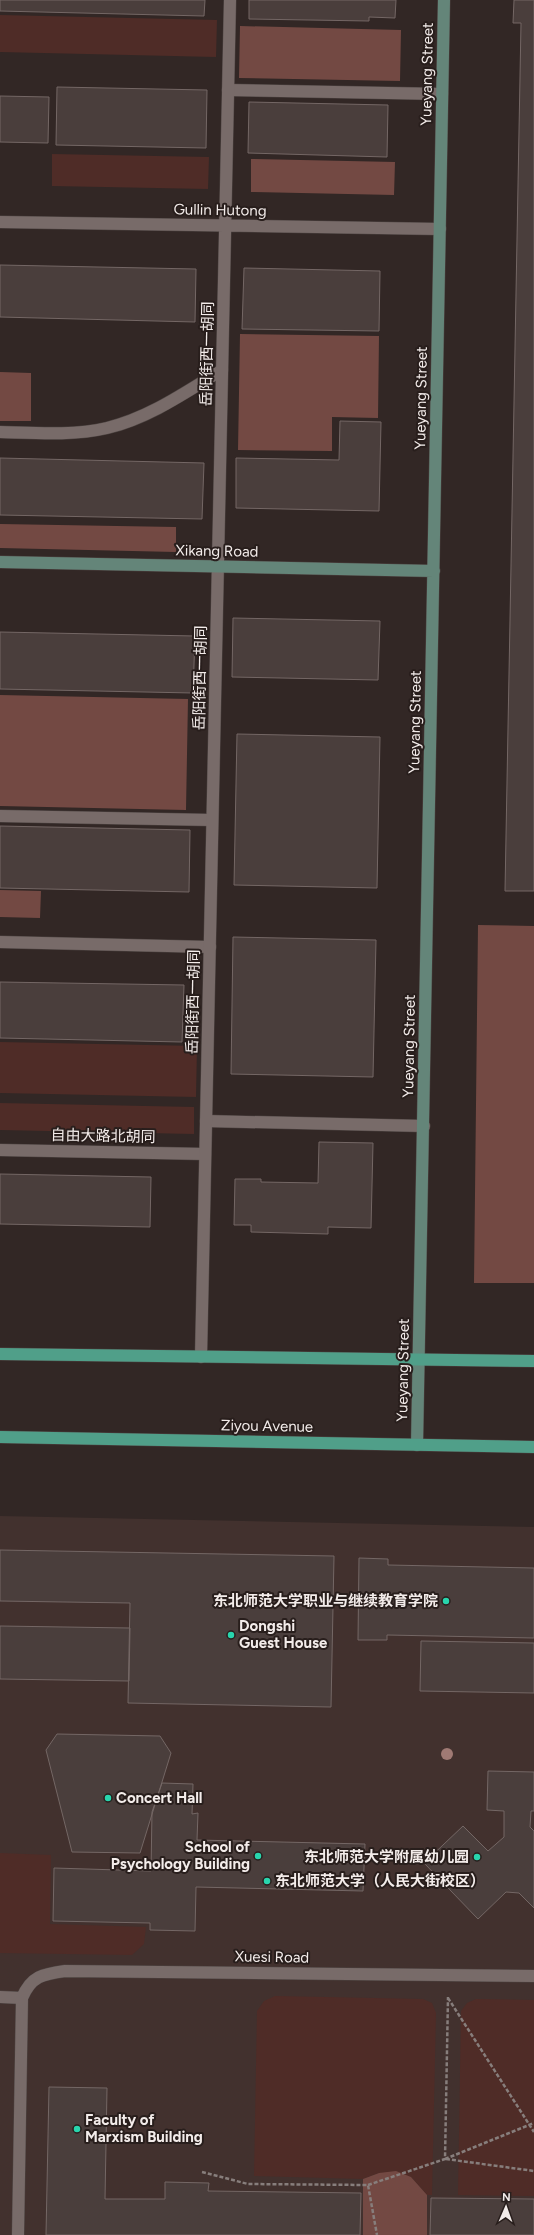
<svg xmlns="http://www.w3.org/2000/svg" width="534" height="2235" viewBox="0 0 534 2235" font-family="Figtree,'Noto Sans SC',sans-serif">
<rect width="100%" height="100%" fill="#322725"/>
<path fill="#42312e" d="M0 1516 534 1527V2235H0Z"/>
<path fill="#4f2c27" d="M0 15 217 20 216 57 0 52Z
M52 154 209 157 208 189 52 186Z
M0 1042 197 1046 196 1097 0 1093Z
M0 1103 194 1107V1134L0 1130Z
M0 1853 51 1855 50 1924 146 1927 144 1944 132 1955 0 1953Z
M275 1996 423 1999 432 2003 436 2013 432 2195H427L411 2177 379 2173 363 2179 254 2176 257 2011 264 2001Z
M476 1999 534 2000V2196L458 2195 461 2011 467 2003Z"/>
<path fill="#734943" d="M240 26 401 30 400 81 239 78Z
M251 159 395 162 394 195 251 192Z
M240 334 379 336 378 418 332 417V451L238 450Z
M0 372 31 373V421H0Z
M0 524 176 527V552L0 548Z
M0 695 188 699 186 810 0 806Z
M0 890 41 891 40 918 0 917Z
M478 925 534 926V1283H474Z
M396 2171 411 2177 427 2195V2235H363V2179L379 2173Z"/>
<path fill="#4a3e3c" stroke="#746765" d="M0 0H205L204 16 0 11Z
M249 0H396L395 18 369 17V21L249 19Z
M514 0H534V891H505L521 23H513Z
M57 87 207 90 206 148 56 145Z
M0 96 49 97 48 143 0 142Z
M249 102 388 105 387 157 248 153Z
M0 265 196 269 195 322 0 317Z
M244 268 380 271 379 331 242 329Z
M340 421 381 422 379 511 236 508V458L339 460Z
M0 458 204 463 202 519 0 515Z
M233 618 380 621 378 680 232 677Z
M0 632 195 636 193 693 0 689Z
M237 734 380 737 377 888 234 885Z
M0 826 190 830 189 892 0 888Z
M233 937 376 940 373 1077 231 1074Z
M0 982 184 985 182 1042 0 1038Z
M319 1142 373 1143 371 1228 328 1227V1234L251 1232V1225H234L235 1179H261V1182L318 1183Z
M0 1174 151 1177 150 1227 0 1224Z
M0 1550 334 1556 331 1707 128 1703 130 1603 0 1601Z
M359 1558 388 1559V1565L534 1568V1638L387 1635V1640H358Z
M0 1626 130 1628 129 1681 0 1679Z
M421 1641 534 1643V1693L420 1691Z
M57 1734 160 1736 171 1753 140 1853 72 1852 46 1750Z
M488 1771 534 1772V1811H531L530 1827 534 1831V1908L519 1893 506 1892 478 1919 424 1863 463 1826 488 1851 504 1837V1811L487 1810Z
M162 1783 193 1784 192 1814 198 1813 197 1840 365 1844 363 1891 196 1887 195 1931 150 1930V1923L53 1921 54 1868 151 1871 152 1812Z
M49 2087 107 2088 105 2199H165V2182L209 2183 208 2191 361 2193 360 2235H46Z
M431 2198 534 2199V2235H430Z"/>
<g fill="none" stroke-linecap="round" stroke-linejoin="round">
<g stroke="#4e4543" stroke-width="13">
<path id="lane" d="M228 90 442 94
M0 432C35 433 73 436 107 428 149 418 186 392 222 370
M0 816 212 820
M0 942 210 947
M206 1121 424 1126
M0 1150 205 1154
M0 1997 22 1998
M18 2235 22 1998C31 1976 43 1974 65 1971L534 1976"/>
</g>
<g stroke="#4e4543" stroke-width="13">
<path id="street" d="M0 222 440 229
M201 1357 230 0"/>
</g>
<g stroke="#4e4543" stroke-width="13">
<path id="secondary" d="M0 562 434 571
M417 1445 444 0"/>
</g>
<g stroke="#4e4543" stroke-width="13">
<path id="primary" d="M0 1354 534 1361
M0 1437 534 1447"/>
</g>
<path stroke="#877e7c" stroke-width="2.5" stroke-dasharray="4 2" stroke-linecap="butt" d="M448 1998 534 2132
M445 2159 534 2123
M446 2159 534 2171
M202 2172 248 2184 368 2185 377 2235
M368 2185 445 2159 448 1997"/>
<use href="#lane" stroke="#786b69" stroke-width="12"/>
<use href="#street" stroke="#786b69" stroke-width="12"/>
<use href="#secondary" stroke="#648579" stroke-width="12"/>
<use href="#primary" stroke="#509f89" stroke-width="12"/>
</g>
<circle fill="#a07a74" cx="447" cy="1754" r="6"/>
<g fill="#28d5ad" stroke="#281e1c" stroke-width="1.5">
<circle cx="446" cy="1601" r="4"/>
<circle cx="231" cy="1635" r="4"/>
<circle cx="108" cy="1798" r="4"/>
<circle cx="258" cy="1856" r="4"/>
<circle cx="477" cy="1857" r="4"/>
<circle cx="267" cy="1881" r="4"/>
<circle cx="77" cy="2129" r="4"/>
</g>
<g text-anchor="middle" stroke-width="4" stroke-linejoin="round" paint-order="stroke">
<g font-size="15" fill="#f3ecea" stroke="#281e1c">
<text transform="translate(427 74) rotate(-89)" y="5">Yueyang Street</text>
<text transform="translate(220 210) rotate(1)" y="5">Gullin Hutong</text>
<text transform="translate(207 354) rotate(-89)" y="5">岳阳街西一胡同</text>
<text transform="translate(421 398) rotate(-89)" y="5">Yueyang Street</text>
<text transform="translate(217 551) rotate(1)" y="5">Xikang Road</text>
<text transform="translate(200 678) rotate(-89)" y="5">岳阳街西一胡同</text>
<text transform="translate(415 722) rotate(-89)" y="5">Yueyang Street</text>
<text transform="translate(193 1002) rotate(-89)" y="5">岳阳街西一胡同</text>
<text transform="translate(409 1046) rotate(-89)" y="5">Yueyang Street</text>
<text transform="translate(103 1136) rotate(1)" y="5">自由大路北胡同</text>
<text transform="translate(403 1370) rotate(-89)" y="5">Yueyang Street</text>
<text transform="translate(267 1426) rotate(1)" y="5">Ziyou Avenue</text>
<text transform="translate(272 1957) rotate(1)" y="5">Xuesi Road</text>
</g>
<g font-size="15" font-weight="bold" fill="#f3ecea" stroke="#281e1c" text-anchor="start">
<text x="438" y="1606" text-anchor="end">东北师范大学职业与继续教育学院</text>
<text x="239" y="1631">Dongshi<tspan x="239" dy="17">Guest House</tspan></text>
<text x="116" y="1803">Concert Hall</text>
<text x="250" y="1852" text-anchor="end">School of<tspan x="250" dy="17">Psychology Building</tspan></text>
<text x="469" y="1862" text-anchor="end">东北师范大学附属幼儿园</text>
<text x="275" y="1886">东北师范大学（人民大街校区）</text>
<text x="85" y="2125">Faculty of<tspan x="85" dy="17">Marxism Building</tspan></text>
</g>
</g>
<g transform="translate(506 2207) rotate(2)" stroke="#281e1c" stroke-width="3" paint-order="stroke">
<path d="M0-3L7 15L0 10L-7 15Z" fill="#f3ecea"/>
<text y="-6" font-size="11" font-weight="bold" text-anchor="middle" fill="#f3ecea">N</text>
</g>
</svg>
